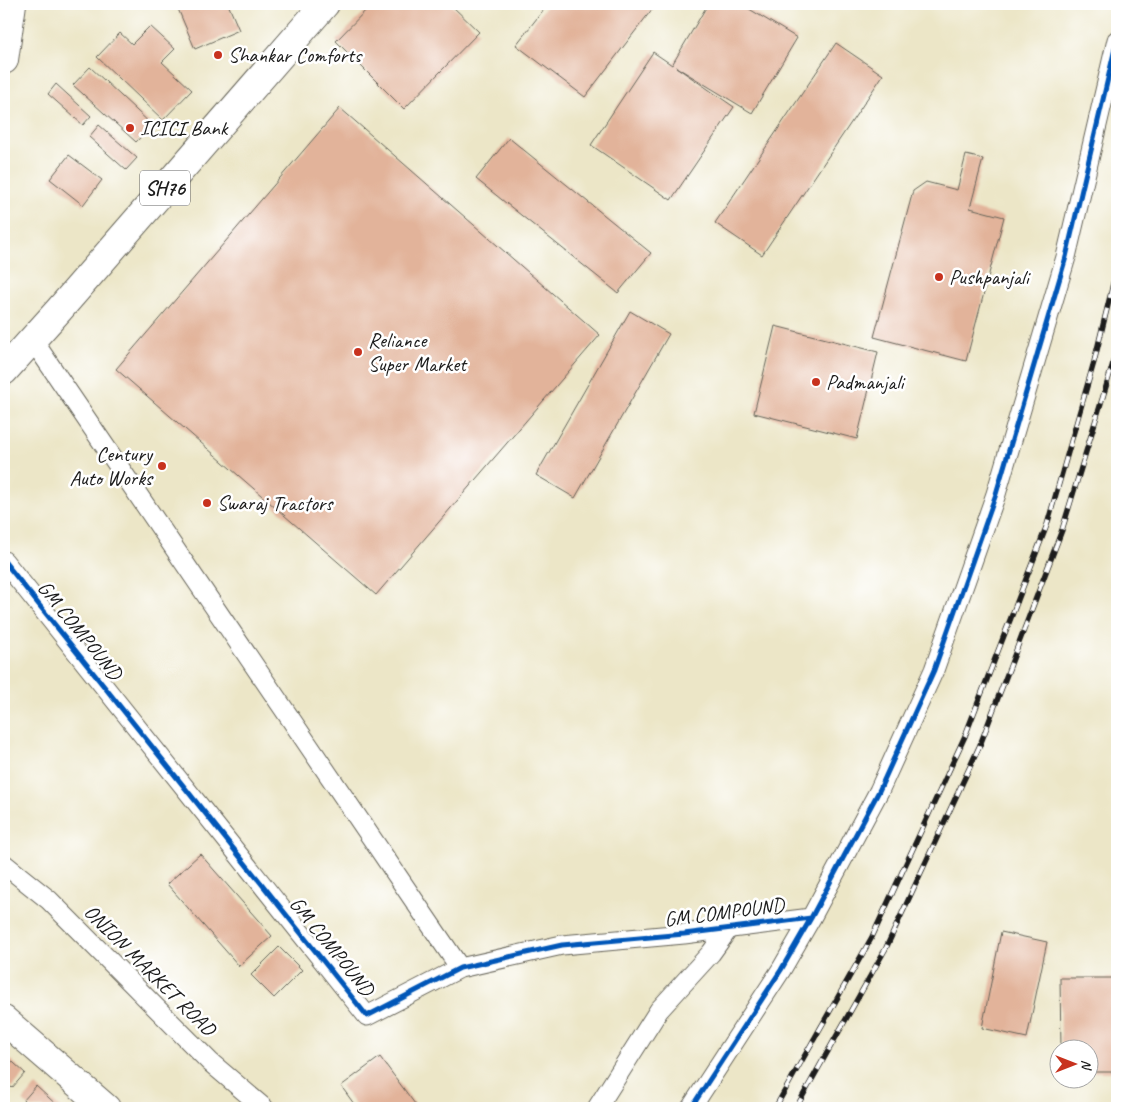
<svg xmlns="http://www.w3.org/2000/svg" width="1121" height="1112" viewBox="0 0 1121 1112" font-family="Caveat,sans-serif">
<rect width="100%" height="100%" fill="#fff"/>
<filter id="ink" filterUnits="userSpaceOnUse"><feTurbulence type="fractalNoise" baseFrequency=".02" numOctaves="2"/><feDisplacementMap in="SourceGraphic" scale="10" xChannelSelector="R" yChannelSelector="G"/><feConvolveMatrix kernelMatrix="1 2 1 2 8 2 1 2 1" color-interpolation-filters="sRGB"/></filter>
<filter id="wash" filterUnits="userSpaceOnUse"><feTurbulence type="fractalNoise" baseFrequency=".0096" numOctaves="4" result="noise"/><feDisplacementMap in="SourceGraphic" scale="20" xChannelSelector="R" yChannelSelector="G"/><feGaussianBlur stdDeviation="1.12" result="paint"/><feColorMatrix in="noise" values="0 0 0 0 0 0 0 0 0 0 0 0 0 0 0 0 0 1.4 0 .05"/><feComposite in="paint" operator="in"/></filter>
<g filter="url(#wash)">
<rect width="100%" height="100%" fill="#ece6c7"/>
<g id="blocks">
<path fill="#e2b39a" d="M176 4H228L239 30 195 49Z
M372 4H450L479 32 404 109 336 41Z
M548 4H656L585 97 516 45Z
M708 4H741L797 38 752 113 676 67 734 107 671 200 591 145 653 52 672 65Z
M150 26 175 49 162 62 192 90 163 120 97 57 120 33 132 44Z
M836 43 883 75 762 255 715 223Z
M90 67 152 125 136 142 73 85Z
M56 84 91 116 83 125 48 94Z
M340 108 600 335 376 595 116 369Z
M99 125 137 158 126 170 89 137Z
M509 138 651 253 618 293 476 179Z
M69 155 102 180 83 205 50 179Z
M966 155 983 159 970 208 1004 217 966 361 874 337 913 191 926 182 957 190Z
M630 311 669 334 575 498 536 475Z
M775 326 878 352 857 439 754 413Z
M200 854 272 936 239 966 167 884Z
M1001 932 1047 942 1027 1038 982 1028Z
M279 947 302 970 274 998 251 975Z
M1060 978H1117V1072H1088V1050H1061Z
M4 1054 25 1073 12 1088 4 1080Z
M380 1057 418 1108H357L341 1086Z
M36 1086 60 1108H31L23 1101Z"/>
</g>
</g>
<g filter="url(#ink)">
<use href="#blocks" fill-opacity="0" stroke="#656358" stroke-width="1"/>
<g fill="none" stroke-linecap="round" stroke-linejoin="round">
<g stroke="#656358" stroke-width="21">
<path id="street" d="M32 339 460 968
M4 561 367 1016 460 968 562 945 684 934 811 918
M4 864 49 900 210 1062 264 1108
M597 1108 659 1010 711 953 729 928
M691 1108 781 970 811 918 879 791 934 670 996 494 1066 257 1117 40"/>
</g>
<g stroke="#656358" stroke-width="30">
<path id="secondary" d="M4 60 12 4
M4 1020 106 1108"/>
</g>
<g stroke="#656358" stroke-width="30">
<path id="primary" d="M4 371 59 310 325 4"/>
</g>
<use href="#street" stroke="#fff" stroke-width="19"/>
<use href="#secondary" stroke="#fff" stroke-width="28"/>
<use href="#primary" stroke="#fff" stroke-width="28"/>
<g stroke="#1c1c1c" stroke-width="5.5">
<path id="rail" d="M775 1108 872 937 965 736 1047 525 1094 362 1117 268
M796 1108 886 948 980 745 1062 530 1112 367 1117 345"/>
</g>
<use href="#rail" stroke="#fff" stroke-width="4" stroke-dasharray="11" stroke-linecap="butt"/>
<g stroke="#fff" stroke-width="8">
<path id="cycleway" d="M4 561 367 1016 460 968 562 945 684 934 811 918
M691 1108 781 970 811 918 879 791 934 670 996 494 1066 257 1117 40"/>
</g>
<use href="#cycleway" stroke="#0057b8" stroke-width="5"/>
</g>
</g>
<g fill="#c8321e" stroke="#fff" stroke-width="2">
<circle cx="218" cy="55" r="5"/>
<circle cx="130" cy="128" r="5"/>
<circle cx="939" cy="277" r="5"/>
<circle cx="358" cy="352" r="5"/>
<circle cx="816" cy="382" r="5"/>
<circle cx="162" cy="466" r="5"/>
<circle cx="207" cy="503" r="5"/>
</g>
<g text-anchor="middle" stroke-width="5" stroke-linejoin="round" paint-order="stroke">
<rect fill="#fff" stroke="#606060" stroke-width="1" x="140" y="170.5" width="50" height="35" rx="4"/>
<g font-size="20" font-weight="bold" fill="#1c1c1c">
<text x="165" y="195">SH76</text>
</g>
<g font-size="21" fill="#1c1c1c" stroke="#fff" text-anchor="start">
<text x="228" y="62">Shankar Comforts</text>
<text x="140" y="135">ICICI Bank</text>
<text x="949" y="284">Pushpanjali</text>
<text x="368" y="347">Reliance<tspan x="368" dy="24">Super Market</tspan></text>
<text x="826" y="389">Padmanjali</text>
<text x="152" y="461" text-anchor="end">Century<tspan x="152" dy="24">Auto Works</tspan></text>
<text x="217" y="510">Swaraj Tractors</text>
</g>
<g font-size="21" fill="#1c1c1c" stroke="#fff">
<text transform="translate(80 630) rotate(51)" y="7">GM COMPOUND</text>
<text transform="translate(724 912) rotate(-7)" y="7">GM COMPOUND</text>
<text transform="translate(332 946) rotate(51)" y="7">GM COMPOUND</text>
<text transform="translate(150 970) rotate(45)" y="7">ONION MARKET ROAD</text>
</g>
</g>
<rect width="1121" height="1112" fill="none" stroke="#fff" stroke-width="20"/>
<g transform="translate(1074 1064) rotate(90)"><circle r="24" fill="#ffffff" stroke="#a4a4a4"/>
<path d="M0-4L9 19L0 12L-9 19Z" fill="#c8321e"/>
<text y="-8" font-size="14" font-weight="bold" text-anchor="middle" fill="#1c1c1c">N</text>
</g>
</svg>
